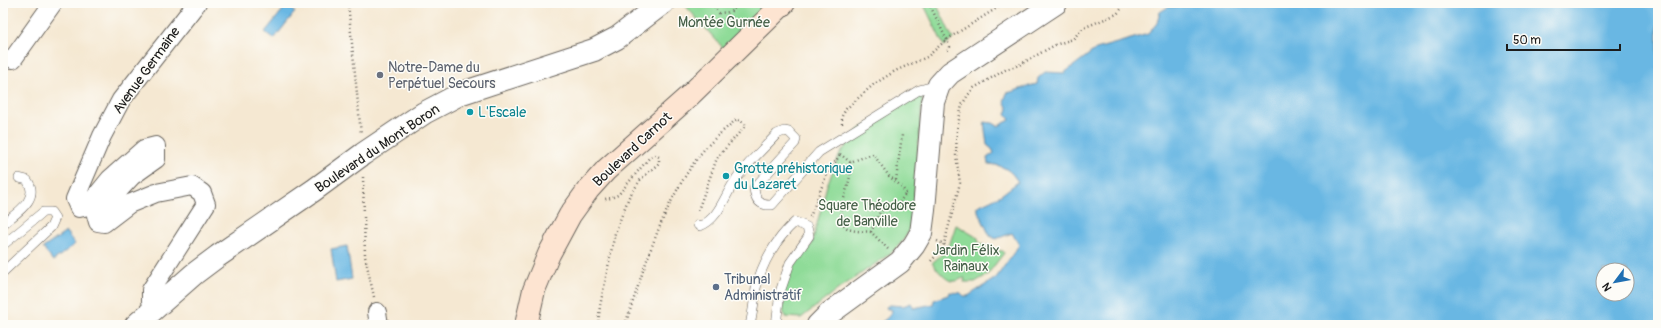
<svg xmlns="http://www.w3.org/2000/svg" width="1661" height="328" viewBox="0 0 1661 328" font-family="Pangolin,sans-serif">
<rect width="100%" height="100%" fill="#fdfcf7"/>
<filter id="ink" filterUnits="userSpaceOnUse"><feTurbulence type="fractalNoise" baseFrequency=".025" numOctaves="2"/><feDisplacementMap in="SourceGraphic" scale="8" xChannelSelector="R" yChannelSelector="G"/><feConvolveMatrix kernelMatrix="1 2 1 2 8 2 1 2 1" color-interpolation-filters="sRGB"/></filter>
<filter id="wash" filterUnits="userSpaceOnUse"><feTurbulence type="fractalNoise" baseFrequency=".012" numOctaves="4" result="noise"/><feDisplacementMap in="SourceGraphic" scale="16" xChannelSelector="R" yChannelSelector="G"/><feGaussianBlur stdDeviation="0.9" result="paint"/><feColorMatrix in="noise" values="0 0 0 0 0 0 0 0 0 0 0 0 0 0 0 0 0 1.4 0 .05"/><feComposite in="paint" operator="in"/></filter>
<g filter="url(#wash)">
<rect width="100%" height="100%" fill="#f5e8d2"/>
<path fill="#8fdb98" stroke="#567c5a" d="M683 3H769L724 49Z
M923 3H936L953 39 944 46Z
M923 93 913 206 910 228 903 241 891 253 840 288 801 318 785 317 783 309 784 291 794 265 812 244 827 185 840 154 858 130Z
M956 225 978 238 979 243 993 250 1003 251 1004 253 987 275 975 282H964L965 278C961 278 959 281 955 281 946 283 937 268 932 263L948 249Z"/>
<path fill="#69b7e3" stroke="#426a80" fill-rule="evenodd" d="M1192 3H1658V325H877C883 321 889 318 892 311L891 309H887L886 307 890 305 903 306 911 303 914 308 933 304 934 300 948 295 950 292 961 293 964 296H968L996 278 1019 245 1012 233 996 239 990 236 976 207 1001 195 1018 182C1011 170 1003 165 988 164L987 158 994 153 992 149 987 145 984 122 993 123 998 126 1010 120 1006 114 1008 109 1004 101 1007 93C1017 91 1026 86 1037 84L1038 78 1045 72 1064 73 1096 49 1148 34 1157 23 1160 12 1168 7 1186 6ZM1603 270H1627V294H1603Z
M290 5 293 6V11L295 12 274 39 265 32 286 6 288 7Z
M66 232 75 244 53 261 43 248Z
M347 246 352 279 336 282 331 249Z"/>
</g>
<g filter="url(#ink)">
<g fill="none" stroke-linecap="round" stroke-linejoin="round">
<g stroke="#68635c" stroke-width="10">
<path id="service" d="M3 224C16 213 41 199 27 180L19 178
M698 225 700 226C721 218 726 190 739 175 751 160 764 148 777 134L784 131 789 132 796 139 795 143 754 188C755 200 760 206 772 205L819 152 919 90 938 85
M3 245 43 212H51L55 218 51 227 3 272
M750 325C753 313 754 300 756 288 762 263 776 239 795 222L807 227 809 236 790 263 780 292 776 325"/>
</g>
<g stroke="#68635c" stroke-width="20">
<path id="minor" d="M13 59 53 3
M156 308 151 301V290L206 204 202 193 192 186 156 193 129 204 104 223 98 222 96 215 132 176 156 159V146L144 149 110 179 88 206 79 208 75 199 102 136 121 100 197 3
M377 312 379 325"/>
</g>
<g stroke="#68635c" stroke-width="24">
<path id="tertiary" d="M136 325 194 274 218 256 314 190 363 154 424 113 462 93 594 50 617 38 663 3
M818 325 830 313 900 262 914 245 921 233 924 210 933 102 939 85 950 73 1056 3"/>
</g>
<g stroke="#68635c" stroke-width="24">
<path id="secondary" d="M526 325 534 290 549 254 570 215 588 190 606 170 687 98 784 3"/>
</g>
<path stroke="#68635c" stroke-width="2.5" stroke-dasharray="1 3" stroke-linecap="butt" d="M348 3 361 134
M712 3 719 13 730 12 741 3
M929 3 950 47 946 53
M842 124V116L846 109 873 85 895 71 927 57 946 40 1005 3
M840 154 850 162 873 154 889 176 901 186 906 193H908
M850 162C850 168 851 174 849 180 847 192 833 222 849 229 855 232 864 231 871 232
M363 177 365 256 374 297
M896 180 902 135
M810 217 826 176 841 153
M937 241 944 244 948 249
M888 249 871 232 880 212 887 207 899 203 906 193
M931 261 941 250 944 244 960 183 956 155 957 129 962 105 968 95 974 88 1005 70 1019 65 1055 45 1073 39 1083 28 1117 14 1122 8V3
M598 325 600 306 615 233 629 197 641 179 659 163V157L655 155 650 157 618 195 611 198 605 199
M625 325C645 267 660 210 696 160 707 144 723 131 737 119L746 125 717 158 697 213"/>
<use href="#service" stroke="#fff" stroke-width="9"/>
<use href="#minor" stroke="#fff" stroke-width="18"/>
<use href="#tertiary" stroke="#fff" stroke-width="22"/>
<use href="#secondary" stroke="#fde4d1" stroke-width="22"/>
</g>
</g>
<circle fill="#6b7280" stroke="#fdfcf7" stroke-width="1.5" cx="380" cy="75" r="4"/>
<g fill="#0f9aa8" stroke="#fdfcf7" stroke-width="1.5">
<circle cx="470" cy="112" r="4"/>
<circle cx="726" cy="176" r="4"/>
</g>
<circle fill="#5c6f8a" stroke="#fdfcf7" stroke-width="1.5" cx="716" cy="287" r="4"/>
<g text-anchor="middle" stroke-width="3" stroke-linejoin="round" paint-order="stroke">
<g font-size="14" fill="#445f47" stroke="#fdfcf7">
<text x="724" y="27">Montée Gurnée</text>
<text x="867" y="210">Square Théodore<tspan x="867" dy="16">de Banville</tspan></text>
<text x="966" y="255">Jardin Félix<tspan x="966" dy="16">Rainaux</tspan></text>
</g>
<g font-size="14" fill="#5b616d" stroke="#fdfcf7" text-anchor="start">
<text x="388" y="72">Notre-Dame du<tspan x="388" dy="16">Perpétuel Secours</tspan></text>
</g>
<g font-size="14" fill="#1c1c1c" stroke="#fdfcf7">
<text transform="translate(146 70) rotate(-54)" y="5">Avenue Germaine</text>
<text transform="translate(377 148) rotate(-34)" y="5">Boulevard du Mont Boron</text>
<text transform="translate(632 149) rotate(-43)" y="5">Boulevard Carnot</text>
</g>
<g font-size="14" fill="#0d838f" stroke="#fdfcf7" text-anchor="start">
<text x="478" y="117">L'Escale</text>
<text x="734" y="173">Grotte préhistorique<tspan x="734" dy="16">du Lazaret</tspan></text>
</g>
<g font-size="14" fill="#4e5e75" stroke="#fdfcf7" text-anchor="start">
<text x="724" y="284">Tribunal<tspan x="724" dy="16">Administratif</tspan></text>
</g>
</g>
<rect width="1661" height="328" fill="none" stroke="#fdfcf7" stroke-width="16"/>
<g transform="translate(1615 282) rotate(238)"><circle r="19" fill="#fdfcf7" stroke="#a3a29f"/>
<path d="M0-3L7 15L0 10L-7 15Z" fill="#1f6fb2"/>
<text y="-6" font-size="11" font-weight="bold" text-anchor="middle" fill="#1c1c1c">N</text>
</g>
<path d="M1507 44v6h113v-6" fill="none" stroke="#1c1c1c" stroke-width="2"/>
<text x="1513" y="44" font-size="12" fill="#1c1c1c" stroke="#fdfcf7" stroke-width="3" paint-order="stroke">50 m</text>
</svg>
